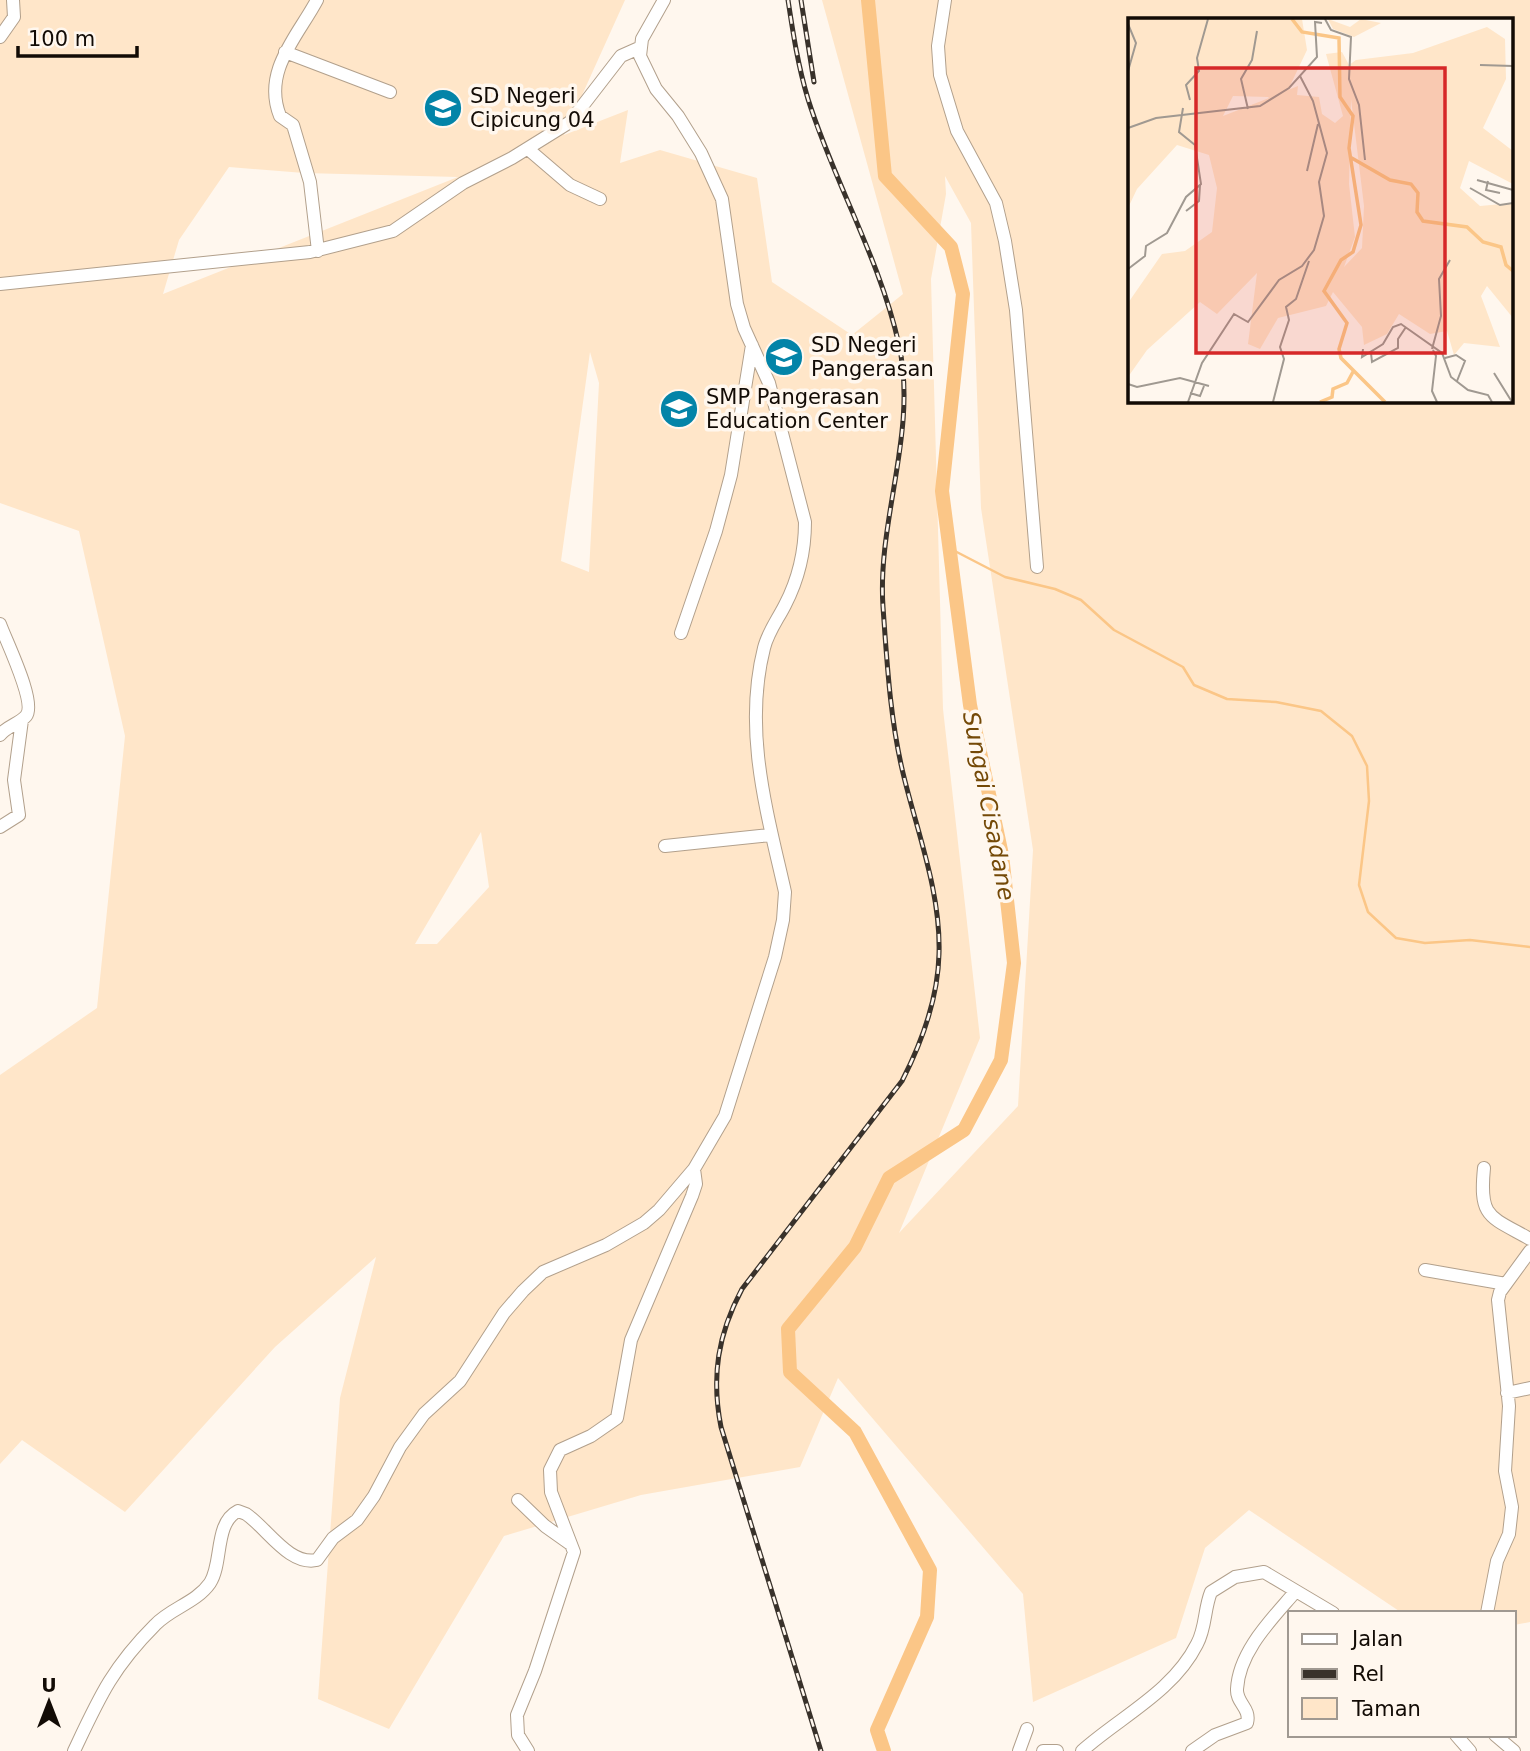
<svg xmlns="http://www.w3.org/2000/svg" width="1530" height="1751" viewBox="0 0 1530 1751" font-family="'DejaVu Sans',sans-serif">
<rect width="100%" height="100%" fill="#fff7ee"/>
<path fill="#ffe6c9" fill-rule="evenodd" d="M0 0H625L564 135 628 110 620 163 660 150 757 178 772 282 852 335 903 294 822 0H1530V1622L1514 1625V1613H1402L1249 1510 1205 1548 1176 1638 1033 1702 1023 1594 838 1378 800 1467 641 1495 504 1536 389 1729 318 1699 340 1398 376 1257 275 1347 125 1512 22 1440 0 1464V1075L97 1008 125 736 79 531 0 503ZM1129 19H1511V401H1129ZM229 167 304 173 458 177 163 294 179 240ZM945 176 971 223 981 508 1033 850 1018 1106 899 1233 980 1038 943 709 931 279 946 194ZM590 352 599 383 589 572 561 561ZM481 832 489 887 437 944H415Z"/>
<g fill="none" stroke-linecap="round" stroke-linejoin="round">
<path stroke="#fbc687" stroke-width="2.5" d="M949 548 1005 577 1055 589 1081 600 1114 630 1183 667 1194 685 1227 699 1276 702 1321 711 1352 736 1367 766 1369 801 1359 885 1368 912 1396 938 1425 943 1470 940 1530 947"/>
<path stroke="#fbc687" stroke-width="14" d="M868 0 885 176 951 247 963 294 942 491 970 705 1002 855 1014 963 1001 1060 964 1130 889 1178 855 1247 788 1329 790 1372 855 1432 930 1570 927 1617 877 1730 884 1751"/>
<g stroke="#b2a08c" stroke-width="14">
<path id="minor" d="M317 0C298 36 262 71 280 116L293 125 310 182 318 251
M945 0 938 46 940 75 957 131 996 203 1005 241 1016 310 1037 567
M0 37 14 17 13 0
M285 52 390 92
M528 149 570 185 600 199
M0 284 310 252 393 231 463 183 512 158 570 122 621 56 639 48
M0 624C6 641 37 703 26 716 19 724 7 726 0 735
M681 633 716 531 731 475 752 345
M0 827 19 815 14 780 22 720
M665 846 770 835
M1484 1168C1479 1218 1489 1216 1530 1239
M1425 1270 1506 1284
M1507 1393 1530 1388
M518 1500 545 1526 569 1543
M1487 1613 1497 1561 1509 1534 1512 1507 1505 1471 1509 1406 1498 1300 1500 1292 1530 1251
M1456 1735 1470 1751
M1495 1735 1514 1751
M74 1751C99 1698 112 1668 155 1625 171 1608 196 1603 210 1583 223 1563 214 1523 238 1511L246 1514C267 1528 289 1566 317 1560L333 1538 357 1520 374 1496 400 1447 424 1414 460 1381 504 1313 523 1291 543 1272 606 1245 644 1223 659 1210 694 1169 725 1116 775 957 783 920 785 892C767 812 743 731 764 648 768 632 778 619 785 605 798 580 805 550 805 522L769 383 744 328 737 304 722 199 701 153 678 116 656 89 640 56 642 39 664 0
M528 1751 518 1735 517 1715 535 1671 574 1552 551 1492 550 1470 560 1450 591 1436 617 1418 631 1340 692 1196 696 1184 694 1169
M1019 1751 1027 1729
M1043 1751H1057
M1082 1751C1120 1717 1173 1692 1197 1644 1206 1628 1204 1609 1211 1592L1235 1577 1264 1572 1333 1613
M1192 1751 1215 1735 1247 1723C1251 1708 1236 1703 1237 1689 1239 1651 1272 1619 1295 1592"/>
</g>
<use href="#minor" stroke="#fff" stroke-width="12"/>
<g stroke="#39322b" stroke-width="5">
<path id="rail" d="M788 0C793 33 798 66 808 99 834 182 880 259 899 345 918 432 877 519 883 607 887 662 890 719 903 773 917 832 941 892 939 954 938 998 922 1042 902 1081L742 1289C718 1334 711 1376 721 1427L821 1751
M801 0 814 82"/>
</g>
<use href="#rail" stroke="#fff7ee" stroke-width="2.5" stroke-dasharray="8" stroke-linecap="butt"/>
</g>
<defs>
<g id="school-disc" transform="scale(2.0125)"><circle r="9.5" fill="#0384a8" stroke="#fff7ee"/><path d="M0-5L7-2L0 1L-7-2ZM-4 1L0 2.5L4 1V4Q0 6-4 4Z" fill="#fff"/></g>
</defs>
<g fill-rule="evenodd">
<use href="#school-disc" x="443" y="108"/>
<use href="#school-disc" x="784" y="357"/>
<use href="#school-disc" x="679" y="409"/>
</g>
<g text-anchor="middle" stroke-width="7" stroke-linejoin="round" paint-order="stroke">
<g font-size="21" fill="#120b05" stroke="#fff7ee" text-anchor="start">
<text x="470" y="103">SD Negeri<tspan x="470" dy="24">Cipicung 04</tspan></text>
<text x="811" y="352">SD Negeri<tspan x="811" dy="24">Pangerasan</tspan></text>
<text x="706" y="404">SMP Pangerasan<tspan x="706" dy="24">Education Center</tspan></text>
</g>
<g font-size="23" font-style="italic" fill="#744907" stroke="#fff7ee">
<text transform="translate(989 806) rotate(79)" y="8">Sungai Cisadane</text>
</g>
</g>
<g transform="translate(1128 18)">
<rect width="385" height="385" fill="#fff7ee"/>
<path d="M0 1H174L179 32 160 72 170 68 169 77 191 79 194 96 207 105 215 98 198 36 214 34 221 47 228 42 285 35 359 9 377 21 378 61 355 110 385 133V166L341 143 332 170 352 188 385 185V300L359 268 353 278 372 329 336 325 326 337 319 313 302 316 271 296 259 316 236 327 234 309 205 274 198 288 150 300 132 331 120 326 129 255 89 296 72 284 19 332 0 359V285L34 236 57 233 84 214 89 170 81 137 49 127 9 171 0 190ZM105 78 140 79 141 80 95 98ZM223 81 236 188 234 230 216 249 227 219 221 166ZM200 1 222 9 233 1 253 5 226 19 205 11Z" fill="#ffe6c9" fill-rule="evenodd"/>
<path fill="none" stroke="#fbc687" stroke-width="3.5" d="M164 1 174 14 211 20 212 79 225 98 221 130 233 207 225 234 213 242 196 273 219 305 211 331 213 340 257 384M222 139 262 162 283 166 290 175 289 194 295 203 339 209 355 224 373 229 378 247 385 253M192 384 204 379 205 371 219 365 226 352"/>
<path fill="none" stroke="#a09991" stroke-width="2" d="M197 1 203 12 223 19 221 61 231 87 237 142M0 6 8 25 0 53M352 47 385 48M62 82 58 67 71 53 69 40 80 1M120 91 113 61 124 42 129 13M0 110 28 100 132 88 161 70 189 39 187 4 194 5M179 153 190 106M349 162 385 172M360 163 358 172 372 175M342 170 372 187 385 185M58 193 71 183 72 167M0 251 17 238 18 228 39 215 58 179 73 166 67 127 51 114 55 90M235 331 234 339 255 326 265 309 273 306 314 335 323 359 340 372 360 377 364 384M304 331 313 298 311 261 322 242M305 332 308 338 304 373 309 384M243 335 244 344 270 330V321L278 309M317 340 328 337 337 343 329 363M366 355 384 384M0 366 9 369 52 360 81 368M62 375 72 378 76 368M60 384 74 345 106 296 120 304 151 262 174 248 186 232 196 198 191 164 199 135 185 83 172 58M145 384 156 341 152 329 161 302 158 289 168 281 181 243"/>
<path fill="#d62828" fill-opacity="0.15" stroke="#d62828" stroke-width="3.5" d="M68 50H317V335H68Z"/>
<rect width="385" height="385" fill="none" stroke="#120b05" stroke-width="3.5"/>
</g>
<rect x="1288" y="1611" width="228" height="126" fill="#fff7ee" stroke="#a09991" stroke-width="2"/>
<rect x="1302" y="1634" width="35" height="10" fill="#ffffff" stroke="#a09991" stroke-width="2"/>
<text x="1352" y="1646" font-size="21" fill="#120b05">Jalan</text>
<rect x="1302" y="1669" width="35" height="10" fill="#39322b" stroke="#a09991" stroke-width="2"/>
<text x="1352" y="1681" font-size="21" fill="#120b05">Rel</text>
<rect x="1302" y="1698" width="35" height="21" fill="#ffe6c9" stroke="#a09991" stroke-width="2"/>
<text x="1352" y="1716" font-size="21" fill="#120b05">Taman</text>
<g transform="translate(49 1702)" stroke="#fff7ee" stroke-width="5" paint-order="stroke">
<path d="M0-5L12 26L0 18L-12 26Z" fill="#120b05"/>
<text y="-10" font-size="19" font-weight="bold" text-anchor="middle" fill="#120b05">U</text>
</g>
<path d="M18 46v10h119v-10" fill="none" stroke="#120b05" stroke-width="3.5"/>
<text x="28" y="46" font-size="21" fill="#120b05" stroke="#fff7ee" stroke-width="5" paint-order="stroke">100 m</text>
</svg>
